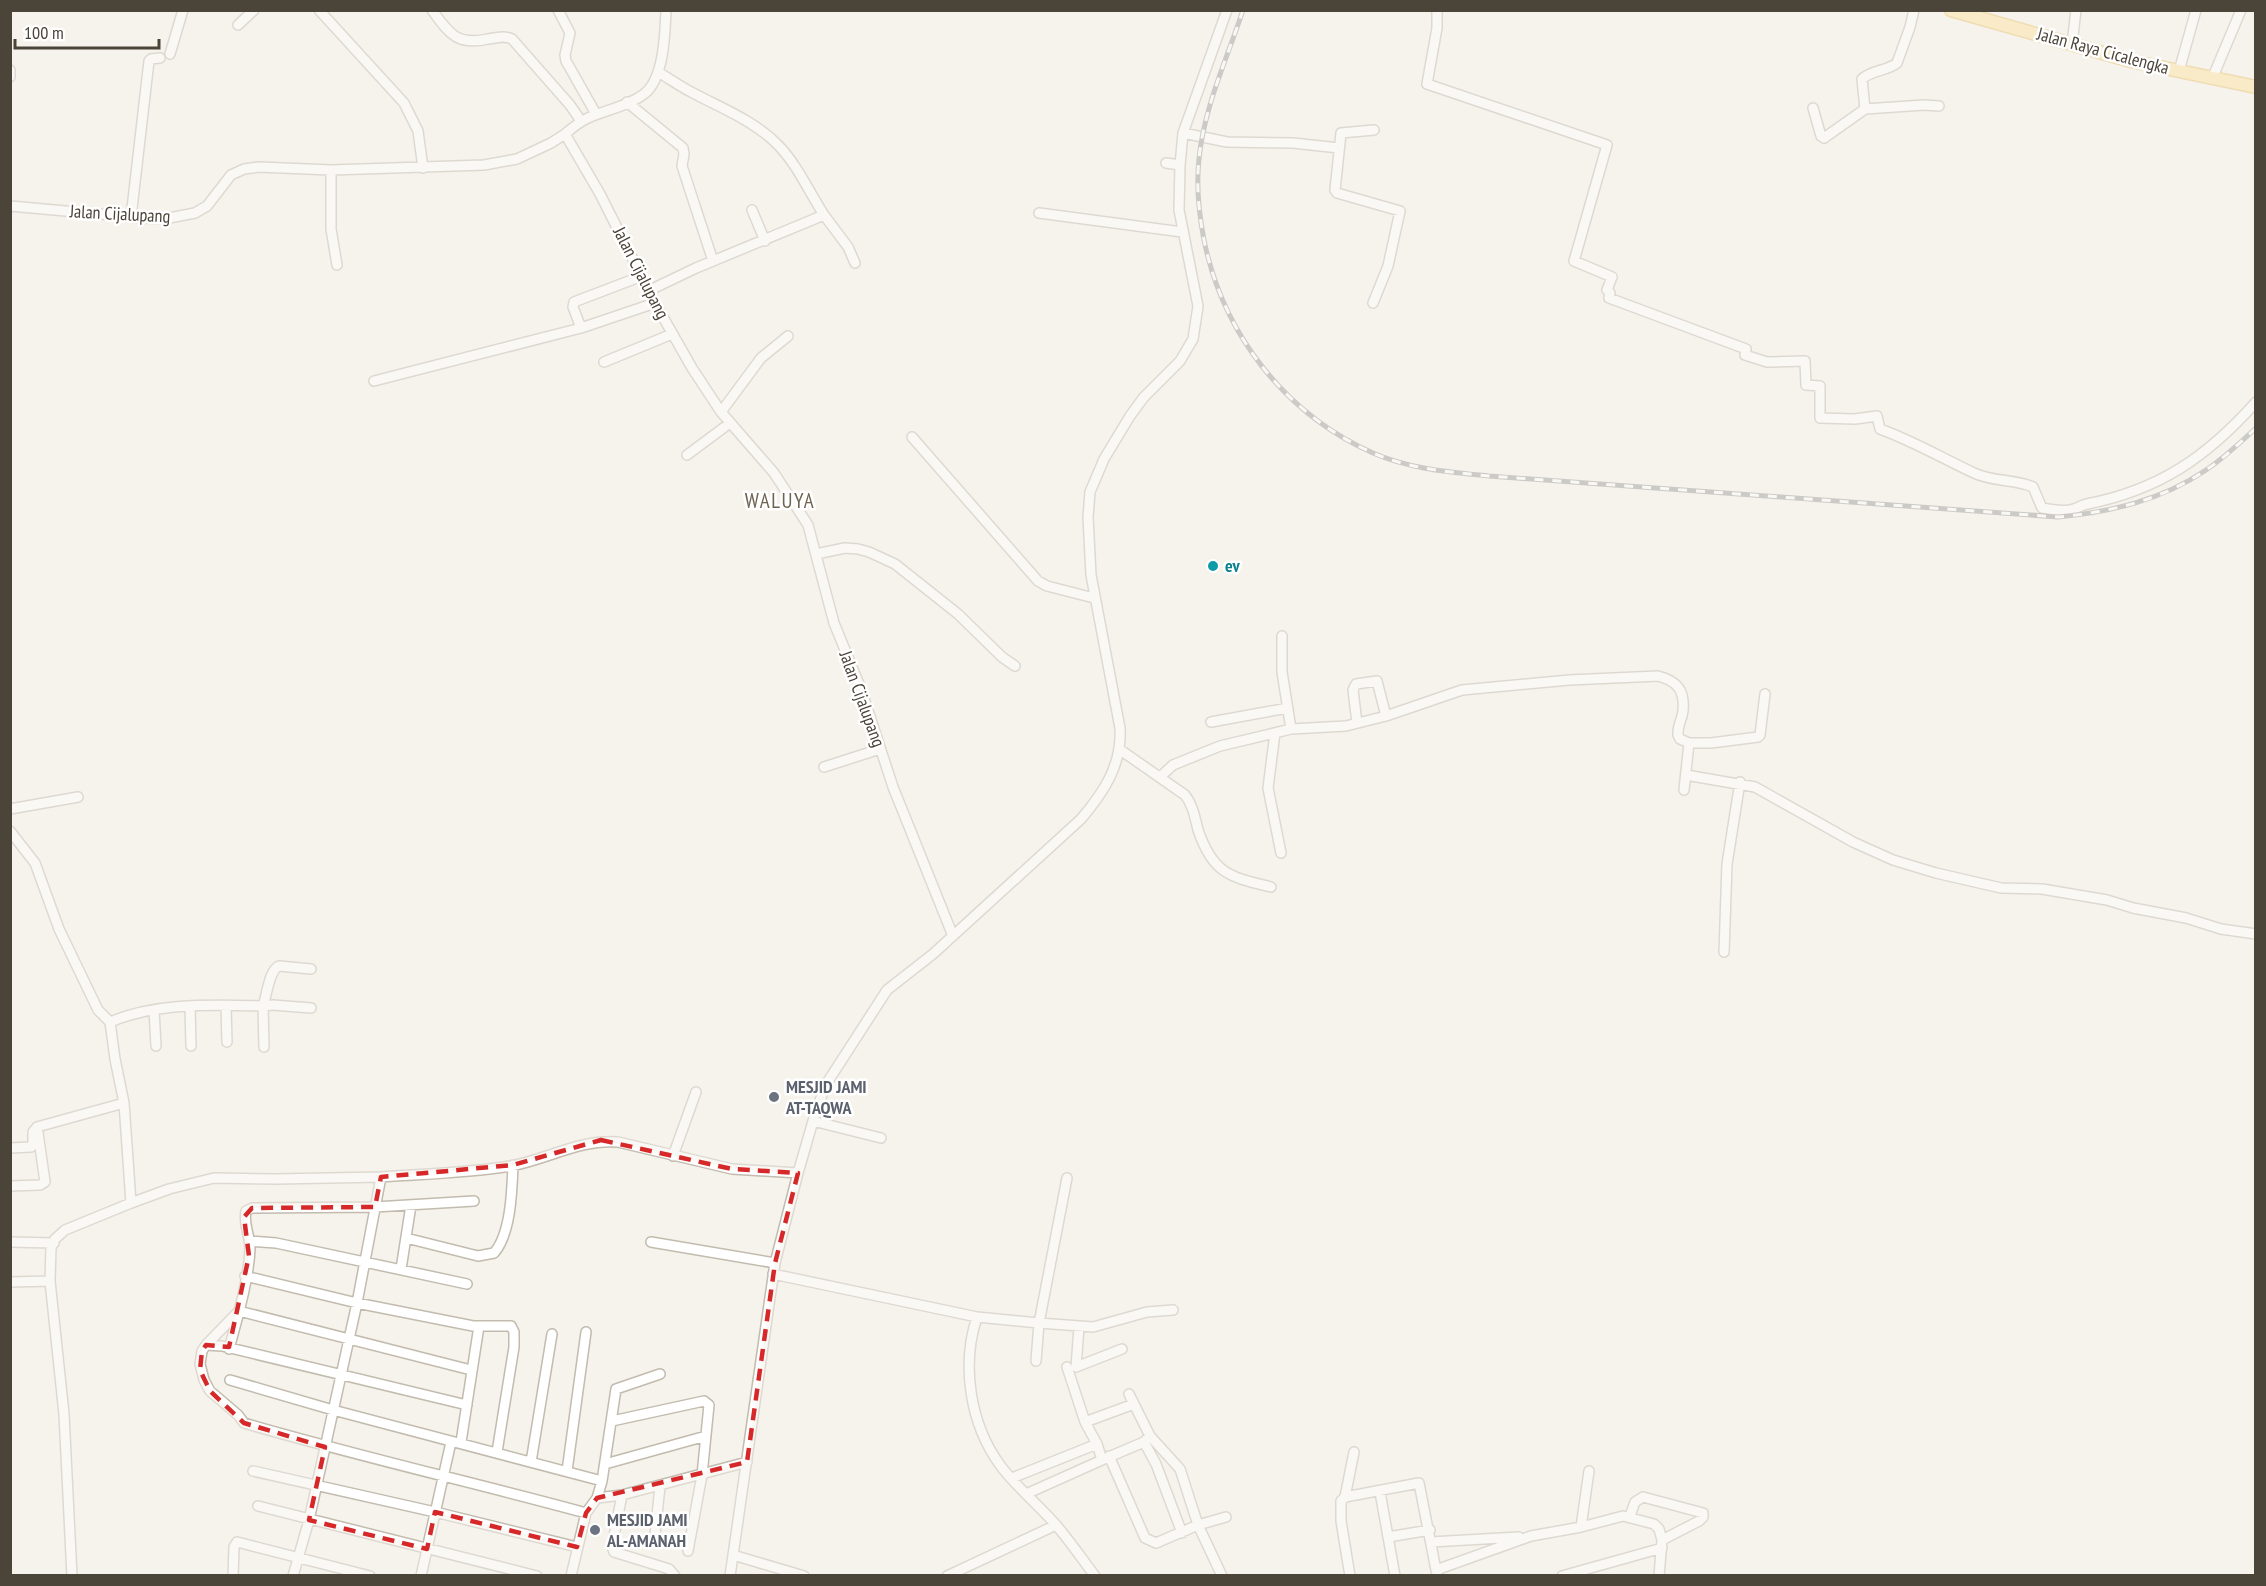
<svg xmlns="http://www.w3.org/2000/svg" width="2266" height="1586" viewBox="0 0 2266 1586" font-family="'PT Sans Narrow',sans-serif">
<rect width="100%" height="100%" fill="#f6f3ec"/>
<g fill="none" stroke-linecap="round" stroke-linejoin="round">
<g stroke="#c2bbae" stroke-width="12">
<path id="minor" d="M319 10 404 103 418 131 423 168
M432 10C449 33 456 46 488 39 497 38 503 35 512 39L570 105 581 121
M558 10 570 33 565 55 566 61 596 114
M1437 10V28L1427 84 1607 145 1574 261 1612 277 1607 290 1610 293 1609 298 1746 349 1745 355 1767 362 1805 361 1806 385 1820 386V418L1855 419 1877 416 1880 429C1913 441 1942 458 1974 473 1993 482 2014 479 2033 487L2042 508C2052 510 2065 512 2074 509 2079 507 2082 505 2087 504 2159 490 2207 457 2256 402
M238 25 254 10
M2072 44 2076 10
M170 54 183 10
M10 70V77
M2179 71 2196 10
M2212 79 2241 10
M627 102 683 148 684 154 682 166 713 261
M1813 108 1821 136 1824 138 1865 109 1862 79C1872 70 1887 71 1897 63L1910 27 1914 10
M1865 109 1924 105 1939 106
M1183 133 1227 142 1293 143 1339 148
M565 134C572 128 579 122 588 118 606 110 628 106 644 94 664 79 665 34 666 10
M1166 163 1180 165
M331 170V229L337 265
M10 206 143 218 164 219 195 213 207 206 231 175 244 169 259 167 331 170 484 165 517 159 551 143 565 134 600 194 655 303 692 368 721 412 774 473 808 525 834 623 861 689 893 787 953 936
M752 210 765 241
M1039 213 1182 232
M824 215 848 247 855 263
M131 217 149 61 151 59 160 58
M650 290 696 268 824 215C809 192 798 166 779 146 755 121 723 109 693 93 681 87 670 79 658 72
M1373 303 1388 266 1400 211 1337 193 1335 190 1341 133 1374 130
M581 328 655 303
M604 362 672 334
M374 381 581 328 573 307 574 302 642 276
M721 412 761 358 788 336
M912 437 1038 581 1047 586 1094 598
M687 455 730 423
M816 554 845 548 858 549 869 552 895 564 958 614 1002 657 1015 666
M1282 636V672L1291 729
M1211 722 1288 708
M1357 723 1353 690 1356 684 1377 681 1386 716
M1275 733 1268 788 1281 853
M1119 749 1185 795C1193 805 1195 818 1198 830 1213 874 1230 877 1271 887
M824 767 880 749
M1686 775 1755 787 1853 842 1893 860 1936 873 2001 888 2042 889 2107 900 2133 908 2186 918 2221 929 2256 934
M1160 777 1173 765 1220 746 1291 729 1346 726 1386 716 1462 690 1569 680 1658 676C1677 681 1685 690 1683 711 1682 720 1677 726 1678 735L1680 739 1689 743H1711L1758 737 1760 735 1765 694
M1684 790 1689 743
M10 809 78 797
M10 831 35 863 59 929 98 1010 110 1022 115 1059 124 1103 37 1127 33 1132V1145L31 1147 10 1148
M1724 952 1727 864 1740 782
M190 1006 191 1046
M226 1006 227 1042
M311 1008 273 1005 263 1006C267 995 269 970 279 966L311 969
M154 1010 156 1046
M110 1022C158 1002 212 1005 263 1006L264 1047
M124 1103 131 1203
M813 1121 881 1138
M673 1156 696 1092
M10 1186 40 1185 45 1182 38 1133
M406 1238 478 1256 494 1253C511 1234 512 1190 513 1165
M249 1241 276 1243 467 1284
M10 1242 54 1243
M651 1242 775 1263
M401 1269 411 1205
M773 1274 977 1317 1039 1323 1067 1178
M245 1276 357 1303 473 1326H511L514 1332V1347L497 1452
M10 1282 50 1281
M977 1317C961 1365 970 1424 1000 1465 1016 1487 1038 1504 1056 1525 1070 1541 1082 1559 1095 1576
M1079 1327 1076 1367 1122 1349
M206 1345 239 1311 471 1370
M229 1349C237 1319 249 1279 250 1248 250 1235 243 1224 246 1211L252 1208 375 1207 474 1201
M1036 1361 1039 1323 1093 1327 1147 1312 1173 1310
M230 1380 333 1410 602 1481 597 1498 586 1513 571 1576
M1129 1394 1150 1436
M467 1405 222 1346 206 1345 202 1351 200 1364 204 1380 210 1391 238 1415 244 1423C357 1456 472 1482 586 1513
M612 1421 704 1401 709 1405 702 1475 688 1551
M1085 1422 1134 1404
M461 1442 479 1326
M1144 1442 1150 1436 1180 1469 1198 1525 1222 1576
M1109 1456 1145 1538 1156 1543 1198 1525 1226 1517
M1104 1459 1144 1442 1156 1464 1182 1533
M531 1462 552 1334
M605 1464 706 1436
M253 1471 435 1512 577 1547
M567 1471 586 1332
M1012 1478 1097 1444
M602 1481 616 1389 660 1374
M1380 1492 1395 1576
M1026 1494 1102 1460 1097 1444 1085 1422 1067 1367
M622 1495 612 1546 614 1552 669 1569 675 1576
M1345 1497 1354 1452
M597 1498 622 1495 747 1462
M258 1506 537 1576
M1630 1516 1635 1502 1643 1497 1703 1513V1517L1699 1521 1662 1540
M1581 1527 1623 1516 1654 1524 1659 1529 1662 1540 1659 1576
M655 1535 660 1486
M1388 1537 1430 1530
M1431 1542 1519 1537
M733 1555 804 1576
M1437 1573 1436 1570 1531 1536 1581 1527 1589 1471
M72 1576 64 1414 50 1281 51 1248 55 1239 65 1230 131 1203 169 1189 214 1178 276 1179 381 1177
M233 1576 234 1547 237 1542 370 1576
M293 1576 309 1520 357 1303 381 1177C425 1174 468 1173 511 1166 548 1159 580 1139 618 1142L732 1169 798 1173
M421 1576 451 1442
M730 1576 775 1263 798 1173 813 1121 825 1086 887 990 933 954 1081 819C1104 792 1122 765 1120 728L1091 575 1088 517 1090 492 1104 459 1130 416 1144 397 1180 361 1193 339 1198 306 1179 210 1180 165 1183 133 1227 10
M947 1576 1056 1525
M1350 1576 1341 1521V1501L1345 1497 1419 1483 1436 1570
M1562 1576 1662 1548"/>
</g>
<g stroke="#e6c16a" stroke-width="15">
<path id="major" d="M1951 10 2131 61 2256 87"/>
</g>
<use href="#minor" stroke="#fff" stroke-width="9"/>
<use href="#major" stroke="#ffe39c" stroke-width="12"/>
<g stroke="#9a9a9a" stroke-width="5">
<path id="rail" d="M1243 10C1227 59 1204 107 1199 159 1196 186 1199 214 1204 240 1223 334 1285 414 1373 453 1409 469 1450 472 1489 476L2058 517C2111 512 2162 500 2206 470 2224 458 2240 443 2256 428"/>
</g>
<use href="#rail" stroke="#fff" stroke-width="3" stroke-dasharray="9" stroke-linecap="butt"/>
</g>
<path d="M0 0H2266V1586H0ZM601 1140 732 1169 798 1173 775 1263 747 1462 597 1498 586 1513 577 1547 435 1512 427 1549 309 1520 325 1447 244 1423 210 1391 200 1370 202 1351 206 1345 229 1347 249 1256 244 1217 252 1208 375 1207 381 1177 513 1165Z" fill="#f6f3ec" fill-opacity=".55" fill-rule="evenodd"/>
<path fill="none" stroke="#d62828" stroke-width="4.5" stroke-dasharray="12 8" stroke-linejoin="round" d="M601 1140 732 1169 798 1173 775 1263 747 1462 597 1498 586 1513 577 1547 435 1512 427 1549 309 1520 325 1447 244 1423 210 1391 200 1370 202 1351 206 1345 229 1347 249 1256 244 1217 252 1208 375 1207 381 1177 513 1165Z"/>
<circle fill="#0f9aa8" stroke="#fff" stroke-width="2" cx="1213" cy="566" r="6"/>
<g fill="#6b7280" stroke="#fff" stroke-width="2">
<circle cx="774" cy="1097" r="6"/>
<circle cx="595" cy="1530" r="6"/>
</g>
<g text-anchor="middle" stroke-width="5" stroke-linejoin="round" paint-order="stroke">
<g font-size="18" fill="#4b4439" stroke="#fff">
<text transform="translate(2103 51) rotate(15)" y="6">Jalan Raya Cicalengka</text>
<text transform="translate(120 214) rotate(3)" y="6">Jalan Cijalupang</text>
<text transform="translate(641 273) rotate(63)" y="6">Jalan Cijalupang</text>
<text transform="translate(862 699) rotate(70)" y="6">Jalan Cijalupang</text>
</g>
<g font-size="18" font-weight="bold" fill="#0d838f" stroke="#fff" text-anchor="start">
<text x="1225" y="572">ev</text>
</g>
<g font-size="18" font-weight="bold" fill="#5b616d" stroke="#fff" text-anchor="start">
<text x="786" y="1093">MESJID JAMI<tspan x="786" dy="21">AT-TAQWA</tspan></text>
<text x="607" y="1526">MESJID JAMI<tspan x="607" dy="21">AL-AMANAH</tspan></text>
</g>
<g font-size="21" letter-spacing="1.5" fill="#6e6250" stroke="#fff">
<text x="780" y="508">WALUYA</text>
</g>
</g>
<rect width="2266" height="1586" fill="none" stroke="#4b4439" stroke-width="24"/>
<path d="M15 39v9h144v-9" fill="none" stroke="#4b4439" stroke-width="3"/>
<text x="24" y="39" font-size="18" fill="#4b4439" stroke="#ffffff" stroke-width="4.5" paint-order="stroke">100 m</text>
</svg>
